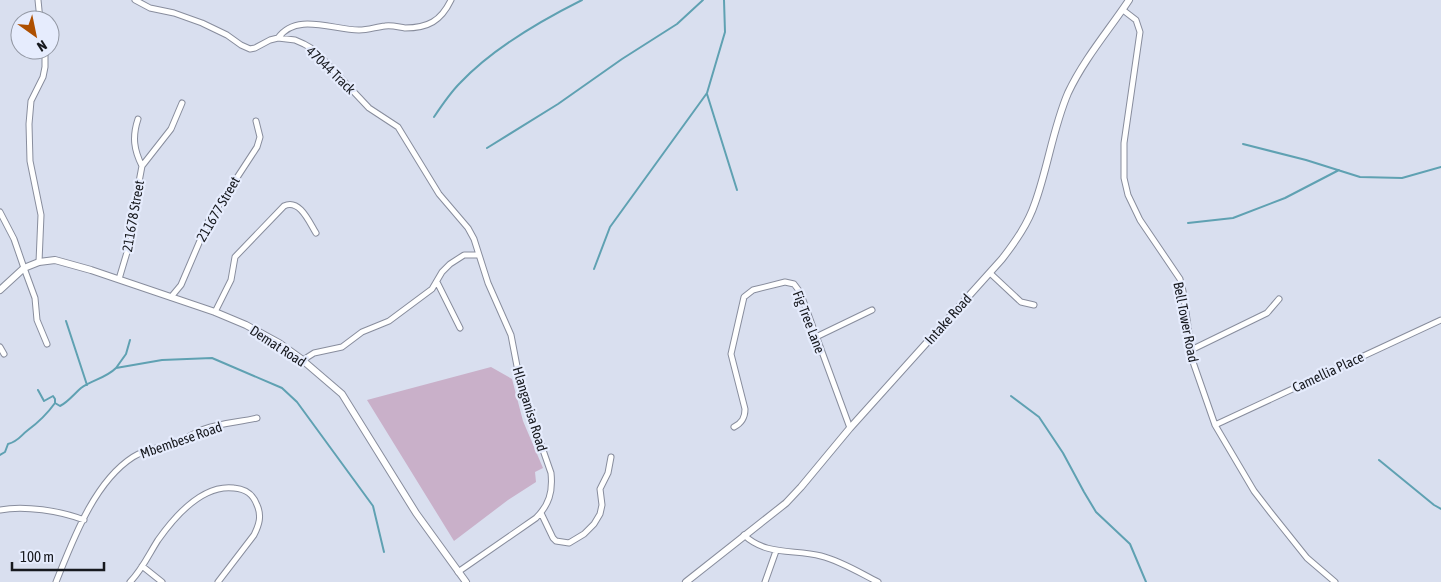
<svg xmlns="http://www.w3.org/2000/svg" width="1441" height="582" viewBox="0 0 1441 582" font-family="'Asap Condensed',sans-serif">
<rect width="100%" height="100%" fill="#d9dfef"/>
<path fill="#c9b0c9" d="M491 367 512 379 523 421 543 468 535 472 536 482 508 500 454 541 367 400Z"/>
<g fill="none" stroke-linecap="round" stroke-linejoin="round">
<path stroke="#5fa1b2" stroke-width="2" d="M707 94 737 190
M434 117C442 105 450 93 460 83 491 50 542 20 582 0
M1243 144 1306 160 1360 177 1402 178 1441 167
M487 148 558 104 622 59 677 24 703 0
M1188 223 1233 218 1285 198 1339 170
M594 269 610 227 707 93 725 32 724 0
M66 321 87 385
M116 368 126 354 130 340
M38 390 44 401 53 396 55 399V403
M1011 396 1039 417 1063 453 1084 492 1096 512 1130 544 1146 582
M0 455 5 452 8 444C19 441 20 436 28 430 39 422 47 414 55 403L60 406C68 402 74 394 81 388 92 380 106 378 116 368L162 360 212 358 282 388 297 402 373 506 384 552
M1379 460 1434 505 1441 509"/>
<g stroke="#888d9d" stroke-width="7">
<path id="minor" d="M38 0 40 20
M135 0 150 8 174 13 202 23 227 35 241 45 250 49 255 48 270 40 278 38 295 40 304 44 311 48 320 56 369 108 398 127 439 194 468 228 474 239 488 283 511 335 521 387 551 473C553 492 549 505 536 518L458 572
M1123 10 1136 20 1140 32 1124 143V178L1128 195 1140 220 1180 279 1183 291 1193 362 1215 425 1254 491 1271 513 1307 558 1335 582
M278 38C296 12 333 30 359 30 368 30 376 27 385 26 392 25 398 27 405 28 428 28 441 21 451 0
M138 119C132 137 134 150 142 166
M0 212 14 239 24 268 35 298 37 320 47 344
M39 262 41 215 30 161 29 124 31 101 43 77 45 67V50
M990 273 1021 302 1034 305
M119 279 131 239 135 203 142 166 171 129 182 103
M437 282 460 328
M171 297 181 285 208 222 257 147 260 137 256 121
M215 312 231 280 235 257 284 206C300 198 310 224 316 233
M816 337 872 310
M0 347 4 354
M1191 350 1267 313 1279 299
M303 360 314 353 342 347 362 332 389 321 432 289 442 272 450 264 464 255H479
M1215 425 1441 320
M734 427C742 423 745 418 745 409L731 354 744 297 753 290 785 282 794 284 800 292 850 428
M0 510C24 505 61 511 84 520
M541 513 553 538 556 541 569 543 584 534 594 524 600 514 602 505 600 489 608 473 611 457
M744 535C766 556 794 549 821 556 841 561 860 573 878 582
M142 566 162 582
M56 582C73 540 94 482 133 457 147 448 162 448 177 442 186 439 195 432 204 429 221 423 240 422 257 418
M130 582C142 570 149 554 158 540 175 516 202 484 234 488 246 489 253 494 257 505 262 516 259 525 254 535L218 582
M765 582 776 551"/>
</g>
<g stroke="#888d9d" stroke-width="8">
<path id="tertiary" d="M0 290 24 268 39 262 55 260 91 270 215 312 246 325 279 343 300 358 342 394 416 513 466 582
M686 582 786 503 801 487 850 428 1002 259C1015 242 1028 224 1035 203 1048 167 1053 128 1068 93 1084 59 1109 30 1129 0"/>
</g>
<use href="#minor" stroke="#fff" stroke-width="5"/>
<use href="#tertiary" stroke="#fff" stroke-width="6"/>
</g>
<g text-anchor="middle" stroke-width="4.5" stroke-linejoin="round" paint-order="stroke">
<g font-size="14" fill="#17191e" stroke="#e6ecfd">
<text transform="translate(331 70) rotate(44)" y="5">47044 Track</text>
<text transform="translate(218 209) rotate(-60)" y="5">211677 Street</text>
<text transform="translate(133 216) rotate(-80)" y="5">211678 Street</text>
<text transform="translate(948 319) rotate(-48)" y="5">Intake Road</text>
<text transform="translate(809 322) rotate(69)" y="5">Fig Tree Lane</text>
<text transform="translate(1186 322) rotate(79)" y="5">Bell Tower Road</text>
<text transform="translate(278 346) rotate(33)" y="5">Demat Road</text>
<text transform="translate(1328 372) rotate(-25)" y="5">Camellia Place</text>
<text transform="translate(530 409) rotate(73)" y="5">Hlanganisa Road</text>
<text transform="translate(181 440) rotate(-19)" y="5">Mbembese Road</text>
</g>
</g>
<g transform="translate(35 35) rotate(147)"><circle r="24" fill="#e6ecfd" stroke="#9398a4"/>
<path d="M0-4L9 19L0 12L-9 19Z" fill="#ae4f00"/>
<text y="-8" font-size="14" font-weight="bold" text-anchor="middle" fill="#17191e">N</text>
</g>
<path d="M12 562v8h92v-8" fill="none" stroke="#17191e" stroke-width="2.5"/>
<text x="20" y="562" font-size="15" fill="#17191e" stroke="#e6ecfd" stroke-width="4" paint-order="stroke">100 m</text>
</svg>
